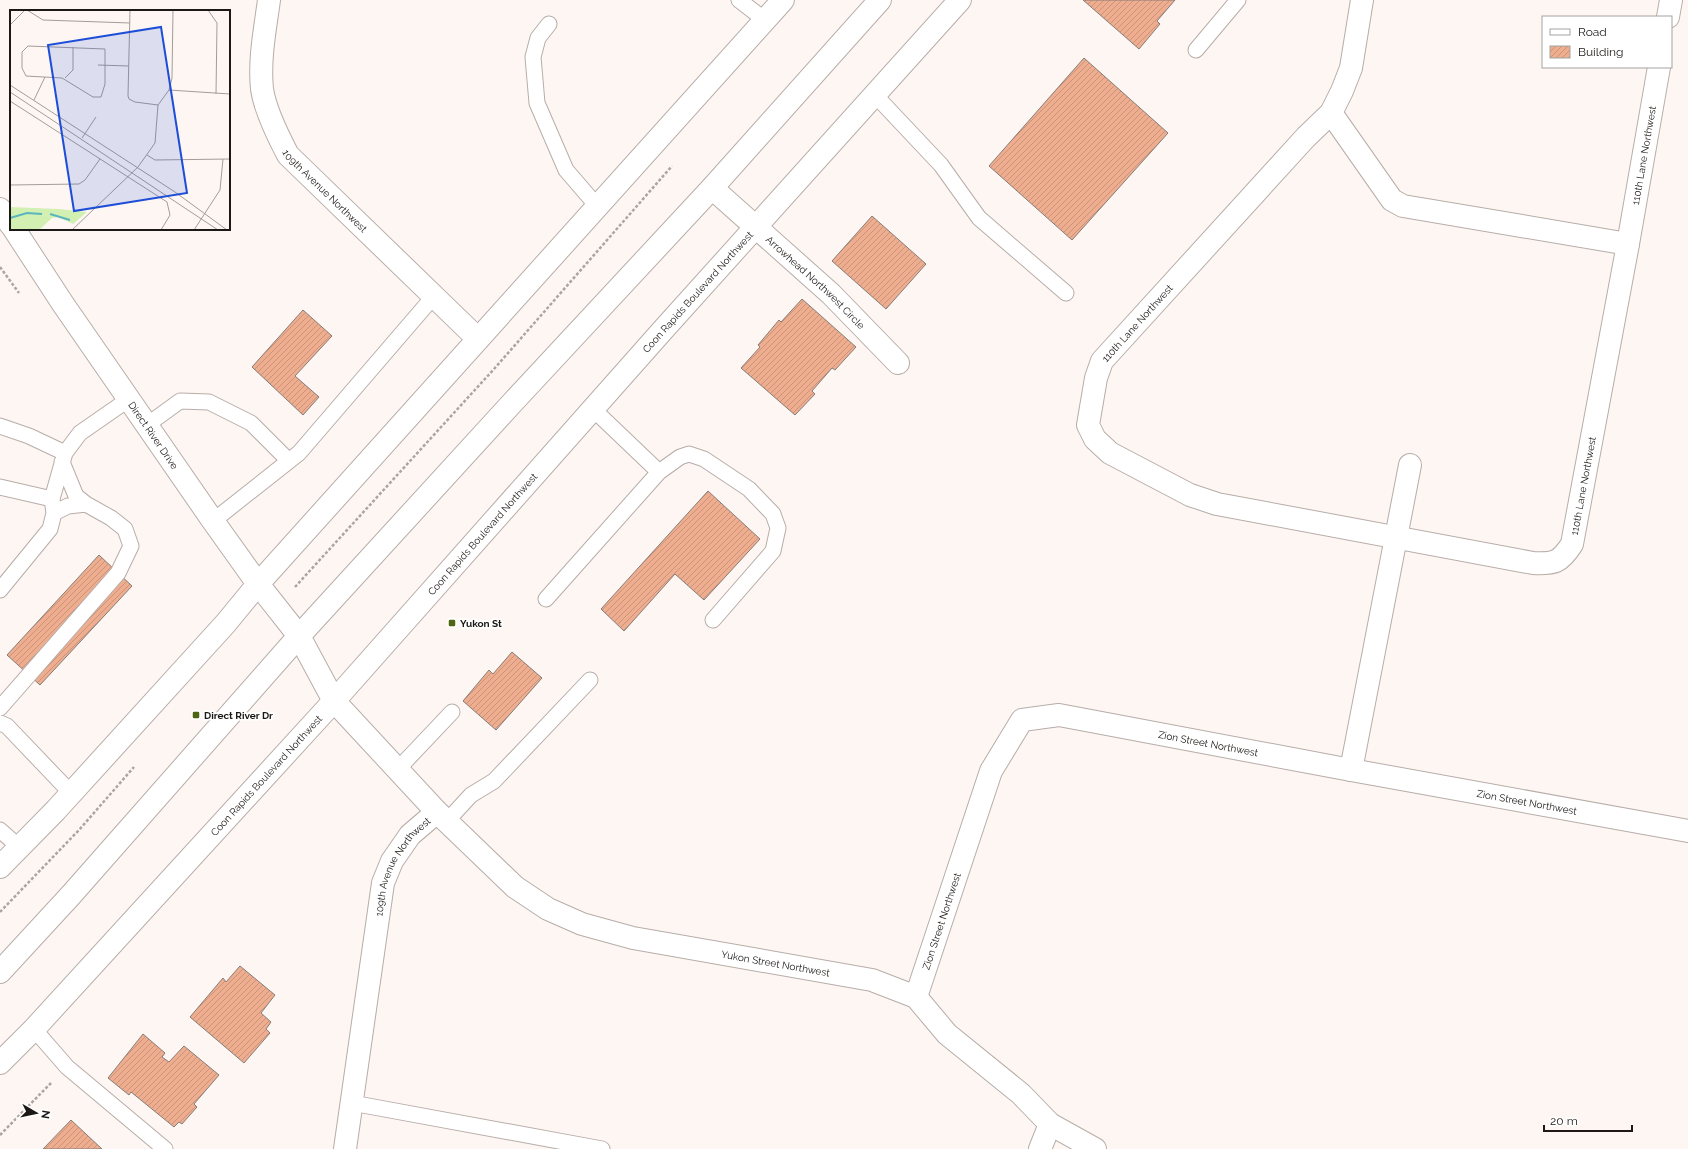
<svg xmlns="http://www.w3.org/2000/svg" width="1688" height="1149" viewBox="0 0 1688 1149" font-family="Raleway,sans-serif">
<defs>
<pattern id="building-hatch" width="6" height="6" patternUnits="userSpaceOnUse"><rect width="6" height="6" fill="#edad8e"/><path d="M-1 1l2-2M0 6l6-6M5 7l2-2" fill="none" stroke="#cb947a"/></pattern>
</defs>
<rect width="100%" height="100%" fill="#fef6f2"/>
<path fill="url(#building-hatch)" stroke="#867d79" d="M1083 0H1175L1157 21 1160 24 1139 49Z
M1084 58 1168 133 1072 240 989 166Z
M872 216 926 264 886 309 832 261Z
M802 299 856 347 835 370 832 368 812 391 815 394 795 415 741 368 760 347 758 345 779 320 781 322Z
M303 310 332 336 295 376 319 397 303 415 252 367Z
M708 491 760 539 704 600 675 574 624 631 601 609Z
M99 555 132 586 40 685 7 655Z
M512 652 542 678 496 730 463 701 489 670 493 674Z
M240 966 275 995 261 1013 271 1022 266 1029 270 1033 244 1063 190 1017 223 978 226 982Z
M143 1034 165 1053 162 1057 169 1062 184 1046 219 1075 194 1104 197 1107 182 1124 179 1122 174 1127 131 1092 129 1095 108 1078Z
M71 1120 102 1149H43Z"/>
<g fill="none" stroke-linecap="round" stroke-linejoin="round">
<g stroke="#b7ada9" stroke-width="17">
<path id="lane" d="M739 0 765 20
M549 24 538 38 533 57 537 103 566 170 597 206
M1196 50 1238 0
M875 95 941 165 979 218 1066 293
M147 425 180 401 209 402 251 423 289 461
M0 426 29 436 65 453
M659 472 680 457 689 454 704 459 749 489 773 514 778 528 773 551 713 620
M0 487 52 499
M54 513 68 506 86 504
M213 521 299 453 434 296
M0 590 50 529 54 513 52 499 65 453 80 433 129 399
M546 599 659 472 593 409
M0 708 118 573 131 546 125 529 111 518 86 504 76 496 62 462
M0 723 7 726 71 793
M398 769 452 712
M447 821 471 795 494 781 590 680
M0 830 19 847
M34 1029 67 1067 165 1149
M352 1103 602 1149"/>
</g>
<g stroke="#b7ada9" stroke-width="24">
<g id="street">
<path id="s1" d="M269 0C265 30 259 59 262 89 265 110 278 136 288 155L478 339"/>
<path id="s2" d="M1362 0 1351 68 1342 91 1331 113 1306 137 1102 361 1096 378 1088 425 1095 439 1110 453 1190 495 1217 504 1533 563C1554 564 1560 563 1572 544L1628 244 1659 67"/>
<path d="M1668 17 1671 0"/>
<path d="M1331 113 1392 200 1403 206 1628 244"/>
<path id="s3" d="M712 188 831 294 898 363"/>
<path d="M0 209 11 225"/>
<path id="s4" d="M14 229 63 304 213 521 258 584 299 636 334 701 437 812 515 887 548 909 582 924 633 938 872 980 916 997 947 1034 1021 1094 1050 1124 1095 1149"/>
<path d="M1351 770 1410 465"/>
<path d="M0 867 56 810 226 623 258 584 783 0"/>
<path id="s5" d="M916 997 991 771 1022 720 1059 715 1351 770 1688 831"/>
<path id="s6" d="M345 1149 383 883 392 861 410 835 437 812"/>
<path d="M1040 1149 1050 1124"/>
</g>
</g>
<g stroke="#b7ada9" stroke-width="24">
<g id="secondary">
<path d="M0 972 71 895 299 636 513 402 712 188 880 0"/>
<path id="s7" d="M0 1063 34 1029 334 701 662 331 960 0"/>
</g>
</g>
<path stroke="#aba5a2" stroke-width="2.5" stroke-dasharray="3 2" stroke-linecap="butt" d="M0 267 19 293
M295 587 494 369 672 166
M0 912 79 830 134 767
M0 1135 51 1083"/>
<use href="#lane" stroke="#fff" stroke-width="15"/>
<use href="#street" stroke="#fff" stroke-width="22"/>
<use href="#secondary" stroke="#fff" stroke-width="22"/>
</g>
<g fill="#4e6513" stroke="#fff" stroke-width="1.5">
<rect x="448" y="619" width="8" height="8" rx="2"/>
<rect x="192" y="711" width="8" height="8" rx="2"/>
</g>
<g text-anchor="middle" stroke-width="3.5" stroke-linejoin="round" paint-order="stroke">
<g font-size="10" fill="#1b1816" stroke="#fff">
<text dy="4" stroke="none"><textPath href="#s2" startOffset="1440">110th Lane Northwest</textPath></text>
<text dy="4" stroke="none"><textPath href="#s1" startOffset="212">109th Avenue Northwest</textPath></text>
<text dy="4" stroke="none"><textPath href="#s3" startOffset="140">Arrowhead Northwest Circle</textPath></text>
<text dy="4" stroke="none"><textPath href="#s7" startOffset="1040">Coon Rapids Boulevard Northwest</textPath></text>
<text transform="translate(1137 323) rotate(-48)" y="4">110th Lane Northwest</text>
<text dy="4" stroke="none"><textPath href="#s4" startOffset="249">Direct River Drive</textPath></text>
<text dy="4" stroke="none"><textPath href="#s2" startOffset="1104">110th Lane Northwest</textPath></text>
<text dy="4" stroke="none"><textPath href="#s7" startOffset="716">Coon Rapids Boulevard Northwest</textPath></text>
<text dy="4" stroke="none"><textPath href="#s5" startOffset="487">Zion Street Northwest</textPath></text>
<text dy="4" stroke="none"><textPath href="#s7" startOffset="392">Coon Rapids Boulevard Northwest</textPath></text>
<text dy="4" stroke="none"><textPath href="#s5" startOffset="811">Zion Street Northwest</textPath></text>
<text dy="4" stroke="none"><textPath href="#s6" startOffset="292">109th Avenue Northwest</textPath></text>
<text dy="4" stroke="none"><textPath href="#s5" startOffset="80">Zion Street Northwest</textPath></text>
<text dy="4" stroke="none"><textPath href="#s4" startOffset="1105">Yukon Street Northwest</textPath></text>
</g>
<g font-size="10" font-weight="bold" fill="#1b1816" stroke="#fff" text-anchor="start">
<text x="460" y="627">Yukon St</text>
<text x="204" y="719">Direct River Dr</text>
</g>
</g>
<g transform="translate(10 10)">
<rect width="220" height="220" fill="#fef6f2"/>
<path d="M0 197 49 199 77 202 63 214 48 207 42 208 29 220H0Z" fill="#d3f0b3"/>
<path fill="none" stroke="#5bb6bc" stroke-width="2" d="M40 204 60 210M0 208 17 203 32 204"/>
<path fill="none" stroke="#a39d9a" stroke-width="1" d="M17 0 33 10 120 13M120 0 118 86 119 89 125 92 148 95M198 0 207 13 206 84M0 15 15 0M18 36 95 39V74L91 87H83L52 68 16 66 12 58V42ZM88 55 119 56M55 68 63 60V37M0 75 165 182 217 220M159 80 220 84M0 82 208 220M24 90 35 67M0 91 157 192 160 205 151 220M72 128 86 107M137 145 145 150 220 149M0 175 69 174 75 170 90 149M62 220 128 157 145 133 148 95 159 80 162 68 163 0M184 220 210 180 213 149"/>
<path fill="#1d4ed8" fill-opacity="0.15" stroke="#1d4ed8" stroke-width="2" d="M151 17 177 183 64 201 38 35Z"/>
<rect width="220" height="220" fill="none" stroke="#1b1816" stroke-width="2"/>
</g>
<rect x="1542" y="16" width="130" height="52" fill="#ffffff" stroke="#a4a3a2"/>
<rect x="1550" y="29" width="20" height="6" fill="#ffffff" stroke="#a4a3a2"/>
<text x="1578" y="36" font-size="12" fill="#1b1816">Road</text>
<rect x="1550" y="46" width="20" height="12" fill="url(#building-hatch)" stroke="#a4a3a2"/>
<text x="1578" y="56" font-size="12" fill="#1b1816">Building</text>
<g transform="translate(36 1113) rotate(99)" stroke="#ffffff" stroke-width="3" paint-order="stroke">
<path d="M0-3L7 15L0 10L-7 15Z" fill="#1b1816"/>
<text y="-6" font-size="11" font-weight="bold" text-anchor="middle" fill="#1b1816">N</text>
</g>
<path d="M1544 1125v6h88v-6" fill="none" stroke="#1b1816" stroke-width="2"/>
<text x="1550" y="1125" font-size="12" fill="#1b1816" stroke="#ffffff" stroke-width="3" paint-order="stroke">20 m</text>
</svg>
